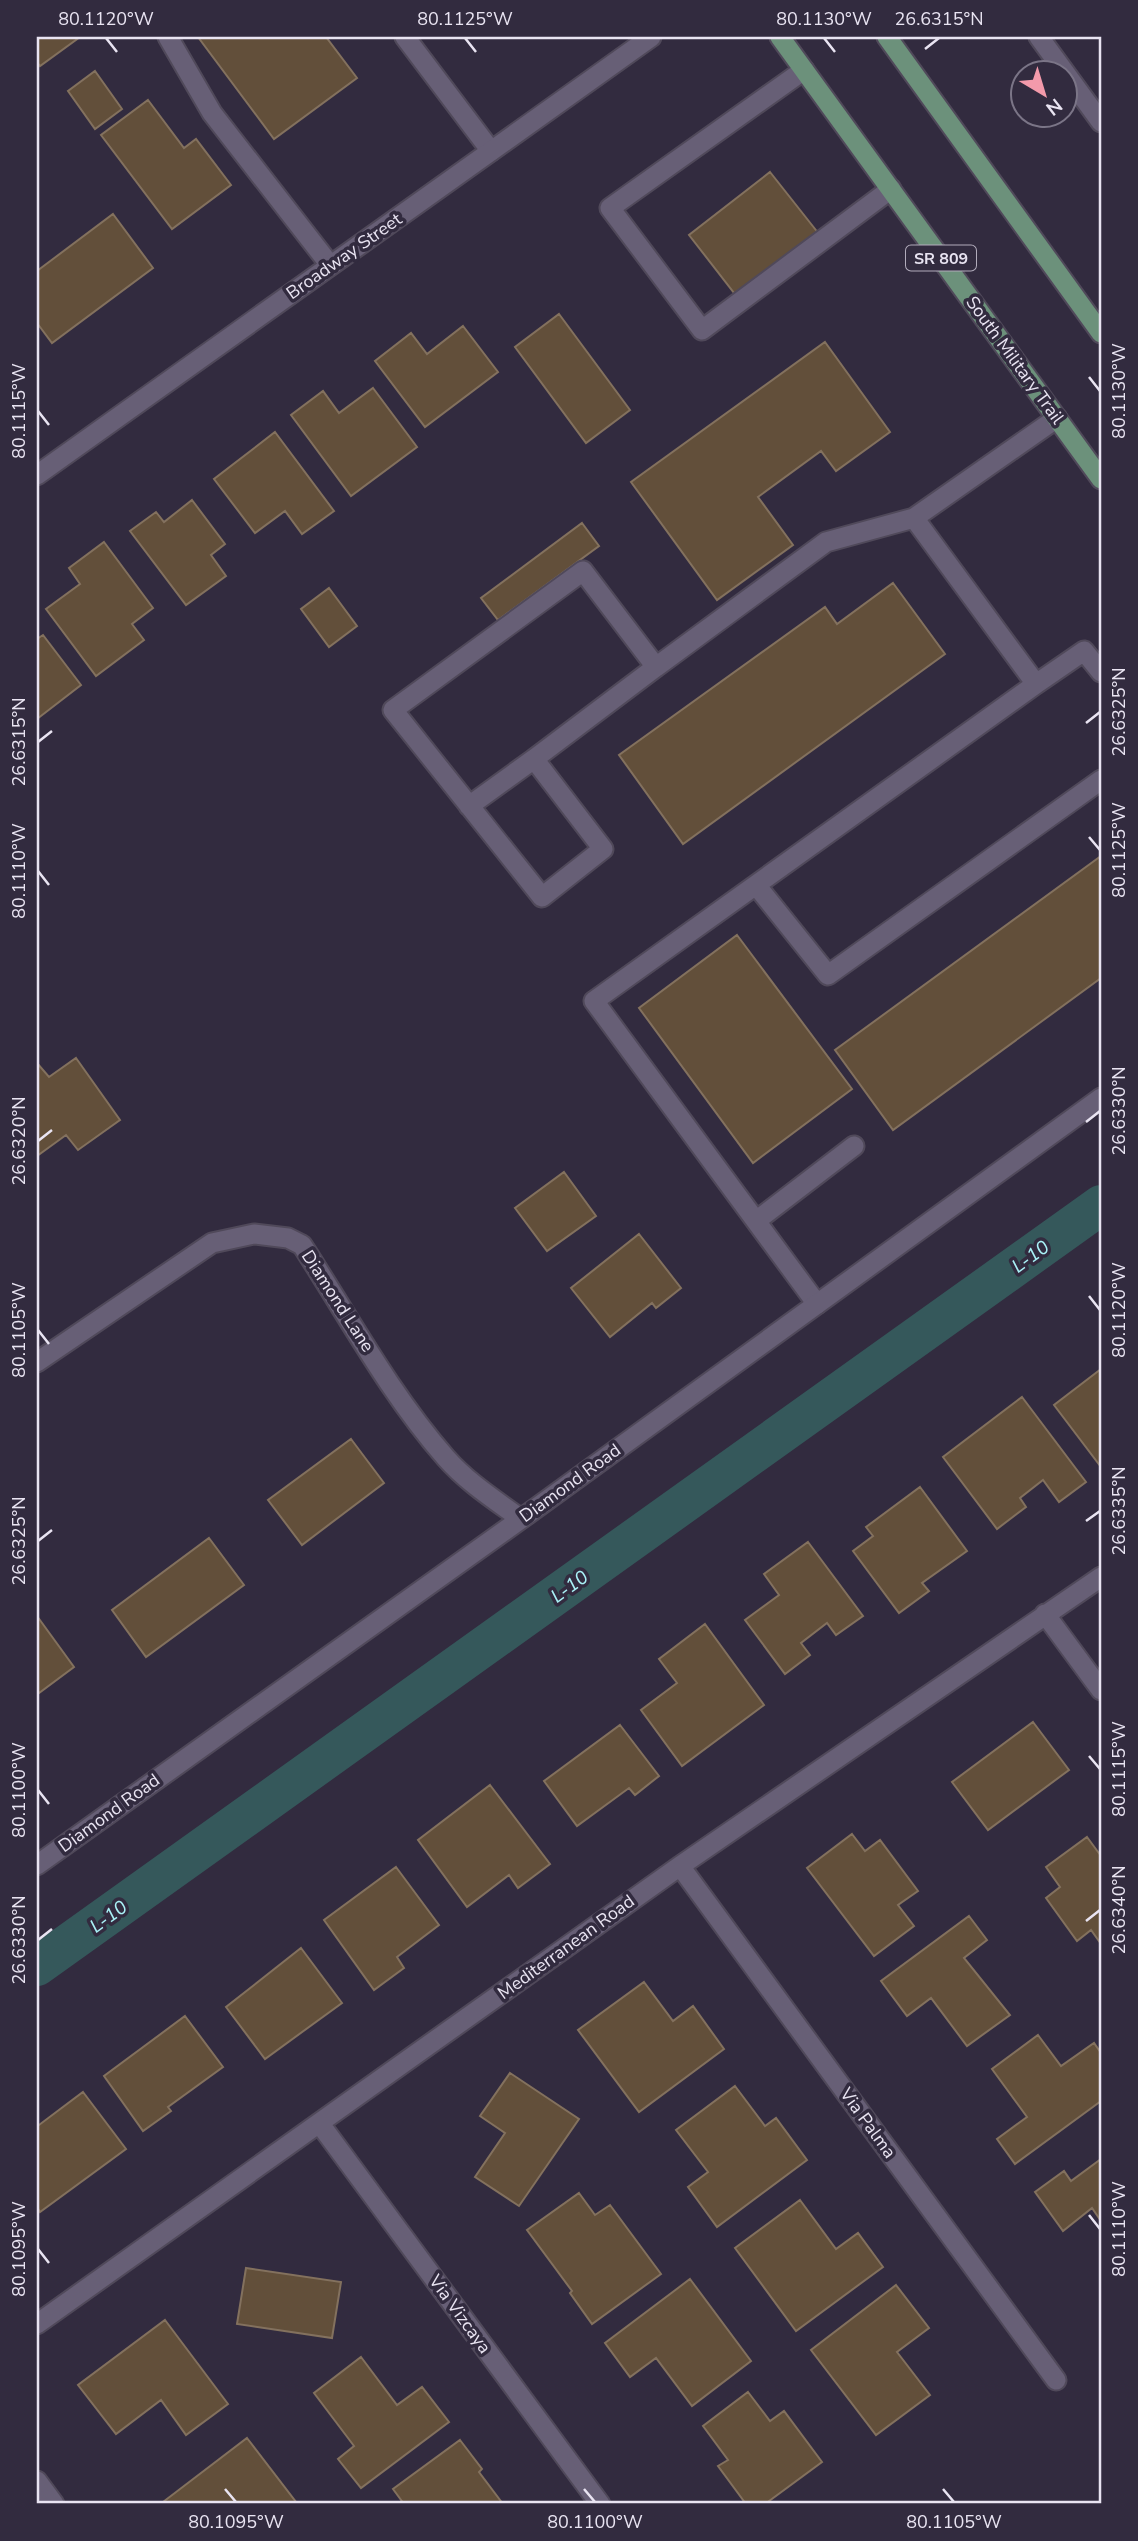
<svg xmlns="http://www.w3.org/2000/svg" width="1138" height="2541" viewBox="0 0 1138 2541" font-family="'Nunito Sans',sans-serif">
<rect width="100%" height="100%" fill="#322b3f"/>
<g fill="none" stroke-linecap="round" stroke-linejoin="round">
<path stroke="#35585b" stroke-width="40" d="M37 1966 1101 1205"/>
</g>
<path fill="#624f3a" stroke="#83715e" stroke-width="2" d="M37 37H80L40 66 37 62Z
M198 37H326L357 78 274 139Z
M95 71 122 109 95 129 68 91Z
M148 100 184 148 196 139 231 185 172 229 101 135Z
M770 172 819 234 738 298 689 235Z
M113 214 153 268 52 343 37 323V271Z
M559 314 630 410 586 443 515 347Z
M463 326 498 372 425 427 375 361 411 333 427 354Z
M825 342 890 432 836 471 821 451 758 497 793 545 717 600 631 482Z
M373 388 417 447 351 496 291 415 323 391 339 413Z
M275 432 334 511 302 534 285 511 255 533 214 479Z
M192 500 225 544 211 555 226 576 186 605 130 531 156 512 164 522Z
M582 523 599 546 498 620 481 598Z
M104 542 153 608 132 624 144 640 96 676 46 609 80 584 69 568Z
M893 583 945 654 683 844 619 755 825 607 837 624Z
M329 588 357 626 329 647 301 609Z
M43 635 81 685 37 719V639Z
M1101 856V978L893 1130 835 1050Z
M737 935 852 1089 753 1163 639 1008Z
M76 1058 120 1120 78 1150 66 1135 37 1156V1063L49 1077Z
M564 1172 596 1216 547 1251 515 1208Z
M639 1234 681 1288 656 1308 652 1303 610 1337 571 1288Z
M1101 1369V1467L1054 1405Z
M1022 1397 1086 1482 1059 1502 1043 1480 1020 1498 1026 1507 997 1529 943 1457Z
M351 1439 384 1483 302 1545 268 1500Z
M920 1487 967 1551 922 1583 929 1591 899 1613 853 1551 873 1536 866 1527Z
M209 1538 244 1585 146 1657 112 1610Z
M808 1542 863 1616 836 1635 827 1623 801 1643 810 1655 785 1674 745 1620 779 1595 764 1574Z
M37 1616 74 1667 39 1693 37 1690Z
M705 1624 764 1705 682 1766 641 1710 677 1683 659 1659Z
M1033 1722 1069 1770 988 1830 952 1782Z
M620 1725 659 1776 635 1795 629 1788 577 1826 544 1781Z
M490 1785 550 1864 518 1888 509 1875 467 1907 418 1840Z
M852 1834 865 1851 880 1840 918 1891 898 1905 914 1926 874 1956 807 1868Z
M1087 1837 1101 1856V1944L1091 1930 1077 1941 1046 1898 1060 1887 1046 1867Z
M396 1867 439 1925 397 1957 404 1968 374 1990 324 1920Z
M969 1916 987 1940 964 1958 1010 2015 967 2046 931 1998 907 2016 881 1981Z
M301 1948 342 2003 265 2059 226 2007Z
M644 1982 673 2021 693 2006 724 2049 639 2112 578 2030Z
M185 2016 223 2067 168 2107 171 2111 143 2131 104 2076Z
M1038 2035 1061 2066 1094 2043 1101 2053V2101L1015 2164 997 2139 1027 2117 992 2069Z
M510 2073 579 2119 519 2206 475 2177 505 2133 480 2116Z
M735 2086 765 2126 776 2118 807 2160 717 2227 688 2187 708 2172 676 2130Z
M83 2092 126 2149 40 2212 37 2207V2123L39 2125Z
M1101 2159V2221L1092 2208 1063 2231 1035 2192 1064 2171 1071 2181Z
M579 2193 595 2215 610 2205 661 2274 592 2324 570 2293 572 2291 527 2230Z
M800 2200 836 2249 858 2233 883 2267 796 2331 735 2248Z
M246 2268 341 2282 332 2338 237 2324Z
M690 2279 751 2361 692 2406 656 2358 630 2377 605 2343Z
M896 2285 929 2328 897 2352 930 2395 876 2435 811 2350Z
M165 2320 228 2404 186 2435 161 2400 116 2434 78 2385Z
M361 2357 397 2405 422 2387 449 2422 361 2488 338 2459 354 2446 314 2393Z
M748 2392 770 2421 784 2411 822 2462 765 2504H746L718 2466 728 2460 703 2426Z
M247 2438 296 2502 294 2504H164L163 2502Z
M460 2440 482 2469 479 2472 503 2504H404L393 2489Z"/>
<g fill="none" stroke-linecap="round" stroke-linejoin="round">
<g stroke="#50495a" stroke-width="23">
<path id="service" d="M168 37 212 113 330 265
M405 37 491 151
M1039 37 1101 122
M804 70 610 208 702 330 891 189
M656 667 534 759 603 849 542 897 393 710 583 571 656 667 826 542 914 518
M1036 684 1084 651 1101 672
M469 806 534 759
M756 885 828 975 1101 780
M756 1221 854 1146
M817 1304 594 1001 1036 684 914 518 1057 418"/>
</g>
<g stroke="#50495a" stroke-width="23">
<path id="minor" d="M37 475 651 37
M37 1362 212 1243 254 1234 288 1238 302 1245C348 1316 390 1394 446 1458 467 1482 495 1500 521 1519
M1045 1614 1101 1690
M37 1865 521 1519 1101 1098
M680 1866 1056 2380
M320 2124 600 2504
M37 2324 680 1866 1101 1577
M37 2481 54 2504"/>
</g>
<g stroke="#50495a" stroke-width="23">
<path id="primary" d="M780 37 1101 479
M887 37 1101 333"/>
</g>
<use href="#service" stroke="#675f76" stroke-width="19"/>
<use href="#minor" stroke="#675f76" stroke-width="19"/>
<use href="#primary" stroke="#6c917b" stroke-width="19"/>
</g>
<path fill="none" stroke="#e9e4f2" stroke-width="2.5" d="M106 38 117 52M465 38 476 52M824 38 835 52M925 49 939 38M1089 377 1100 391M38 411 49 425M1086 723 1100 712M38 742 52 731M1089 837 1100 850M38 871 49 885M1086 1122 1100 1111M38 1141 52 1130M1089 1296 1100 1310M38 1330 49 1344M1086 1521 1100 1511M38 1541 52 1530M1089 1756 1100 1769M38 1790 49 1804M1086 1921 1100 1910M38 1940 52 1929M1089 2215 1100 2229M38 2249 49 2263M225 2489 236 2502M584 2489 595 2502M943 2489 954 2502"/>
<g text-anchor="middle" stroke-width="7" stroke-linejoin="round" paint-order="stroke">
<rect fill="#322b3f" stroke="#b2acbc" stroke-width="2" x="906" y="245.5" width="70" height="25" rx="5"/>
<g font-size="16" font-weight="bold" fill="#e9e4f2">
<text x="941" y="264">SR 809</text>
</g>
<g font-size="18" fill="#e9e4f2" stroke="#322b3f">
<text transform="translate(344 256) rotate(-35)" y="6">Broadway Street</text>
<text transform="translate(1015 360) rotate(54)" y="6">South Military Trail</text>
<text transform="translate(338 1301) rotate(57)" y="6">Diamond Lane</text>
<text transform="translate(570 1483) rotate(-36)" y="6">Diamond Road</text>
<text transform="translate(109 1813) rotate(-36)" y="6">Diamond Road</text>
<text transform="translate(566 1947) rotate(-36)" y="6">Mediterranean Road</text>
<text transform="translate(868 2123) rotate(54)" y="6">Via Palma</text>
<text transform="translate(460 2314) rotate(54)" y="6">Via Vizcaya</text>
</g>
<g font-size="19" font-style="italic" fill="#a9f1f6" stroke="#322b3f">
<text transform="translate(1030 1256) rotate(-36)" y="7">L-10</text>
<text transform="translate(569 1586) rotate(-36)" y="7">L-10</text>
<text transform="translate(108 1916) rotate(-36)" y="7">L-10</text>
</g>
</g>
<rect width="1138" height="2541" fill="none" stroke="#322b3f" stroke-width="77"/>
<g transform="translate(1044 94) rotate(142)"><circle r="33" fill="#322b3f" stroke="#7b7587" stroke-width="2"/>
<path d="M0-5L12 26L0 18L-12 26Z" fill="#f39aab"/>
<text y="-10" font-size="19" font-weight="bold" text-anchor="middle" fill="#e9e4f2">N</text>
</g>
<rect x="38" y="38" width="1062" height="2464" fill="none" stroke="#e9e4f2" stroke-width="2.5"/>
<g font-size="18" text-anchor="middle" fill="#e9e4f2">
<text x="106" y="25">80.1120°W</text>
<text x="465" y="25">80.1125°W</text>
<text x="824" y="25">80.1130°W</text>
<text x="939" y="25">26.6315°N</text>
<text transform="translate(1119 391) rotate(-90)" y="6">80.1130°W</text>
<text transform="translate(19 411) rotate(-90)" y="6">80.1115°W</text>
<text transform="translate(1119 712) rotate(-90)" y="6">26.6325°N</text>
<text transform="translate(19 742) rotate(-90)" y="6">26.6315°N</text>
<text transform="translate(1119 850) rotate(-90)" y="6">80.1125°W</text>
<text transform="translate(19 871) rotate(-90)" y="6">80.1110°W</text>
<text transform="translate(1119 1111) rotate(-90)" y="6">26.6330°N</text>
<text transform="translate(19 1141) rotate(-90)" y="6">26.6320°N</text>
<text transform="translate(1119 1310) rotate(-90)" y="6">80.1120°W</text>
<text transform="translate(19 1330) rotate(-90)" y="6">80.1105°W</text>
<text transform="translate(1119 1511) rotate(-90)" y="6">26.6335°N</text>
<text transform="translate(19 1541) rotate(-90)" y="6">26.6325°N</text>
<text transform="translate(1119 1769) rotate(-90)" y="6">80.1115°W</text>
<text transform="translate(19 1790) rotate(-90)" y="6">80.1100°W</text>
<text transform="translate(1119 1910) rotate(-90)" y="6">26.6340°N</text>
<text transform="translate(19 1940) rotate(-90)" y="6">26.6330°N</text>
<text transform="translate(1119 2229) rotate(-90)" y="6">80.1110°W</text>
<text transform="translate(19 2249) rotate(-90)" y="6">80.1095°W</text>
<text x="236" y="2528">80.1095°W</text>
<text x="595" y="2528">80.1100°W</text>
<text x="954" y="2528">80.1105°W</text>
</g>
</svg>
